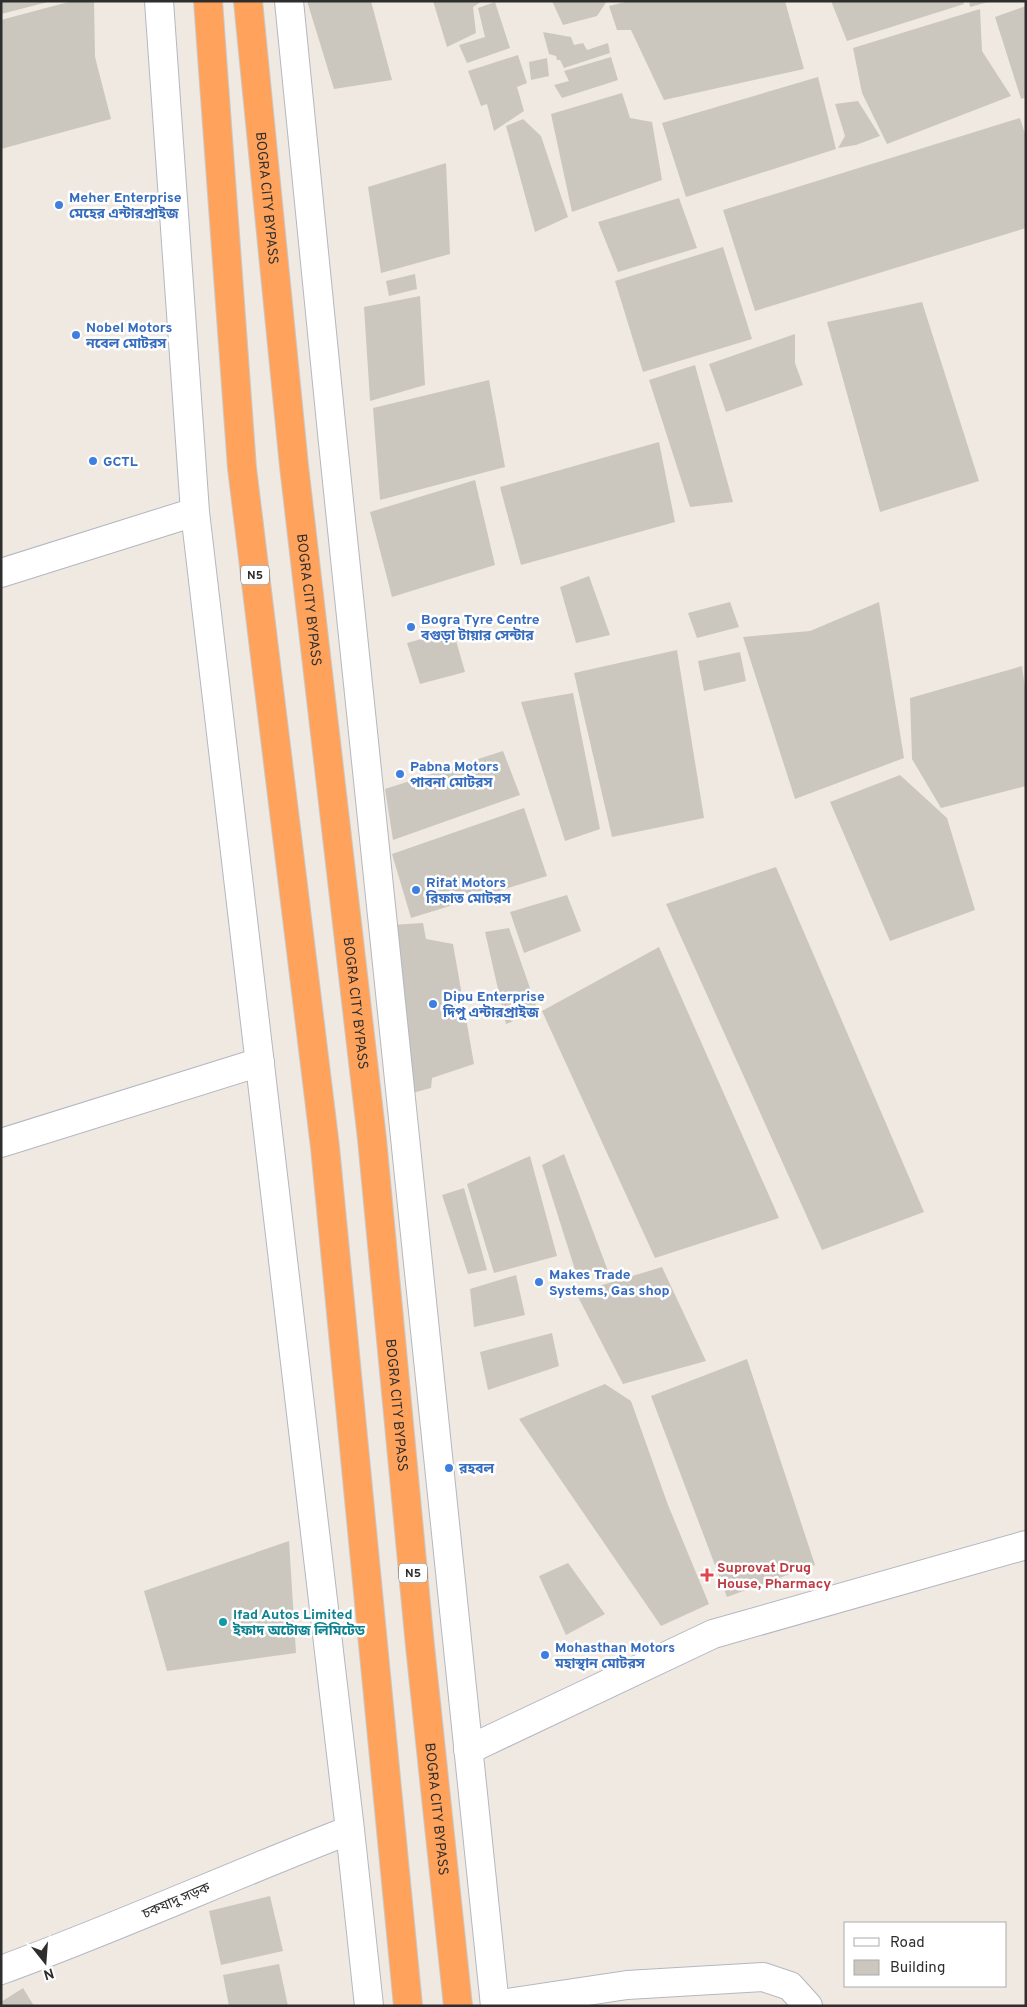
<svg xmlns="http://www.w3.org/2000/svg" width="1027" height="2007" viewBox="0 0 1027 2007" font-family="Overpass,'Noto Sans Bengali',sans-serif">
<rect width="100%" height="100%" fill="#efe9e1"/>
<path fill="#cbc7bf" d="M1 1H48V2L1 14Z
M72 1H94L95 57 111 119 1 149V20Z
M307 1H371L392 80 334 89Z
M433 1H482L473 7 476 33 447 47Z
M552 1H607L597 16 563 25Z
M629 1H785L804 69 664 100 631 30H617L609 6Z
M831 1H963L964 4 847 41Z
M969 1H988V2L970 7Z
M495 2 510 48 467 63 459 45 485 37 478 8Z
M1026 6V97L1021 99 995 17Z
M980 9 982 51 1011 96 887 144 862 93 853 48Z
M543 32 571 37 574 45 583 43 587 50 608 43 610 53 564 68 560 60H557L556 56 549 54Z
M518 55 527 83 517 87 524 111 494 131 487 104 481 106 468 71Z
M611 57 618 80 562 98 554 85 569 81 564 71Z
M547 58 549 76 531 80 529 62Z
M818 77 836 149 686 197 662 123Z
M622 93 630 118 652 122 662 180 572 212 551 114Z
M858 101 880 136 856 145 838 148 845 136 835 104Z
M1020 118 1026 137V228L755 311 723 210Z
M523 119 541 136 568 217 535 232 506 126Z
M446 163 450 254 381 273 368 187Z
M679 198 697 248 618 272 598 222Z
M723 247 752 339 643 372 615 281Z
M415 274 417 289 389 296 386 281Z
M420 296 425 385 370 401 364 307Z
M922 302 979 481 880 512 827 322Z
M795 334V363L803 385 726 412 709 364Z
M695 365 733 502 690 507 649 380Z
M489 380 505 467 380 500 373 408Z
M659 442 675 522 521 565 500 487Z
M475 480 495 565 392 597 370 512Z
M589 576 610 635 576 643 560 587Z
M730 602 739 627 697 638 688 613Z
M879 602 904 758 795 799 743 637 810 631Z
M453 630 465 672 420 684 407 643Z
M677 650 704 818 612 837 574 673Z
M740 652 746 681 704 691 698 661Z
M1022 666 1026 695V786L941 808 912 759 910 698Z
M573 693 600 829 565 841 521 702Z
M503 751 520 795 393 840 385 789Z
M900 775 947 818 975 910 890 941 830 802Z
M524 808 547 876 411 918 392 854Z
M776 867 924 1212 822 1250 666 904Z
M567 895 581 931 524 953 510 912Z
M423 923 426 939 453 944 474 1064 432 1078 431 1088 412 1093 392 925Z
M509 928 538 1011 506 1024 485 932Z
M659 947 779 1218 655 1258 542 1011Z
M564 1154 608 1271 576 1273 542 1165Z
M530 1156 557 1256 494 1273 467 1184Z
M464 1188 487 1270 468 1274 442 1195Z
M662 1267 706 1361 623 1384 576 1293Z
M516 1275 525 1315 474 1327 470 1289Z
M552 1333 559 1366 488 1390 480 1352Z
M747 1359 815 1565 727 1597 651 1396Z
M605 1384 631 1401 668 1505 709 1604 661 1626 519 1419Z
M289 1541 296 1653 167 1671 144 1591Z
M568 1563 605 1614 566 1635 539 1576Z
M270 1896 283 1951 221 1965 209 1911Z
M279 1964 288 2006H229L223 1975Z
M23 1988 34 2006H1V2002Z"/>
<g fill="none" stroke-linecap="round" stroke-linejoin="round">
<g stroke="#b4b7c1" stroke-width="30">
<path id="minor" d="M159 1 195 512 350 1830 369 2006
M289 1 332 433 495 2006
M1 573 195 512
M1 1143 260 1062
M468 1750 713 1634 1026 1545
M1 1970C119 1927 233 1875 350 1830
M495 2005 627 1985 763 1977 790 1986 808 2006"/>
</g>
<g stroke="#c9c9c9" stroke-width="30">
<g id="highway">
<path d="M208 1 242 468 325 1147 408 2006"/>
<path id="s1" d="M248 1 294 466 372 1139 420 1646 458 2006"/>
</g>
</g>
<use href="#minor" stroke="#fff" stroke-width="28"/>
<use href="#highway" stroke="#ffa35c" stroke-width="28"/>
</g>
<g fill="#3f7fe0" stroke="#fff" stroke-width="2">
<circle cx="59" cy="205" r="5"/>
<circle cx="76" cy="335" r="5"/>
<circle cx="93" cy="461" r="5"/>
<circle cx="411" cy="627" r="5"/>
<circle cx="400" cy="774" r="5"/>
<circle cx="416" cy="890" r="5"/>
<circle cx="433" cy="1004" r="5"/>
<circle cx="539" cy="1282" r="5"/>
<circle cx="449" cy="1468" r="5"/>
<circle cx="545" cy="1655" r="5"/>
</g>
<path fill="#e0444e" stroke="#fff" stroke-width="2" d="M704.5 1567.5h5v5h5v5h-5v5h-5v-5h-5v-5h5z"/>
<circle fill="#0f9aa8" stroke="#fff" stroke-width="2" cx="223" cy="1622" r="5"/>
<g text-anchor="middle" stroke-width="5" stroke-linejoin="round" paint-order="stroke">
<g fill="#fff" stroke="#6d6d6d" stroke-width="1">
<rect x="241" y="565.5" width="28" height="19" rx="4"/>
<rect x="399" y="1563.5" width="28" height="19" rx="4"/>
</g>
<g font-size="12" font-weight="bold" fill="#2e2e2e">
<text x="255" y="579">N5</text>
<text x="413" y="1577">N5</text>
</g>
<g font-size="14" font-weight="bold" fill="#366cbe" stroke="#fff" text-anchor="start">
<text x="69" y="202">Meher Enterprise<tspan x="69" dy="16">মেহের এন্টারপ্রাইজ</tspan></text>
<text x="86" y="332">Nobel Motors<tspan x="86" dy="16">নবেল মোটরস</tspan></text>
<text x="103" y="466">GCTL</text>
<text x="421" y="624">Bogra Tyre Centre<tspan x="421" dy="16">বগুড়া টায়ার সেন্টার</tspan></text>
<text x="410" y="771">Pabna Motors<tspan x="410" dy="16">পাবনা মোটরস</tspan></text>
<text x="426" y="887">Rifat Motors<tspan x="426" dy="16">রিফাত মোটরস</tspan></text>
<text x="443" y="1001">Dipu Enterprise<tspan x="443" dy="16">দিপু এন্টারপ্রাইজ</tspan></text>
<text x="549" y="1279">Makes Trade<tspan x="549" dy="16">Systems, Gas shop</tspan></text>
<text x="459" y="1473">রহবল</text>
<text x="555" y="1652">Mohasthan Motors<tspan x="555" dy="16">মহাস্থান মোটরস</tspan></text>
</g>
<g font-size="14" fill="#2e2e2e" stroke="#fff">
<text dy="5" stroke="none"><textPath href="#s1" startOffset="198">BOGRA CITY BYPASS</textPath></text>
<text dy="5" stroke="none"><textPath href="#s1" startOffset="602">BOGRA CITY BYPASS</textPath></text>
<text dy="5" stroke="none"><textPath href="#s1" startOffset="1008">BOGRA CITY BYPASS</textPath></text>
<text dy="5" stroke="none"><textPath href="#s1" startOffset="1412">BOGRA CITY BYPASS</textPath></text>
<text dy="5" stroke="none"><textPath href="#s1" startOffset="1818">BOGRA CITY BYPASS</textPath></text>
<text transform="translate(176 1900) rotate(-23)" y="5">চকযাদু সড়ক</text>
</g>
<g font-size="14" font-weight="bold" fill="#be3a42" stroke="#fff" text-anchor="start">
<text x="717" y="1572">Suprovat Drug<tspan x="717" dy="16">House, Pharmacy</tspan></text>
</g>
<g font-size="14" font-weight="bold" fill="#0d838f" stroke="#fff" text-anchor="start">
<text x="233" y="1619">Ifad Autos Limited<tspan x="233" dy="16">ইফাদ অটোজ লিমিটেড</tspan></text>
</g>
</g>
<rect width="1027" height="2007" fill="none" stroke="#2e2e2e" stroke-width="5"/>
<rect x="844" y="1922" width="162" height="65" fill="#ffffff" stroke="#ababab"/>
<rect x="854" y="1938" width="25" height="8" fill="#ffffff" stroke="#ababab"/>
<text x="890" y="1947" font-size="15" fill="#2e2e2e">Road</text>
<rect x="854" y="1960" width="25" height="15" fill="#cbc7bf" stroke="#ababab"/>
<text x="890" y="1972" font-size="15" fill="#2e2e2e">Building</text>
<g transform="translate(45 1962) rotate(163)" stroke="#ffffff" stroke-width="4" paint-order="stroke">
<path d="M0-4L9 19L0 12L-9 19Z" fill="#2e2e2e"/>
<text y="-8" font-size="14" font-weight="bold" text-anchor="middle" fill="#2e2e2e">N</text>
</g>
</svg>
